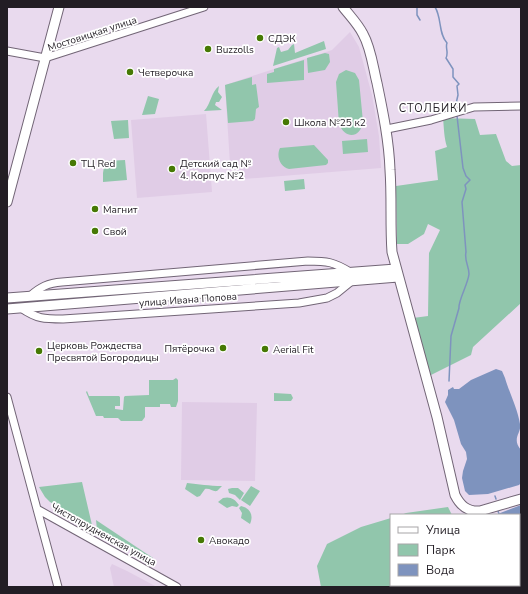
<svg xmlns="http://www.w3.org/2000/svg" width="528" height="594" viewBox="0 0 528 594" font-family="'Nunito Sans',sans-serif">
<rect width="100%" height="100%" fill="#e9daee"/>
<path fill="#e0cce6" d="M350 32 359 47 372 95 379 136 381 168 231 180 225 85 332 50Z
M206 114 212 192 137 198 131 120Z
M182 402 257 403 255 481 181 480Z
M112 564 127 571 157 587H114L110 568Z"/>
<path fill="#91c6ac" d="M104 32 103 36 61 49 66 43Z
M324 41 326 49 273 66 277 48 279 47 281 52 288 50 292 45 294 44 295 53Z
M325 53 329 54 330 62 325 70 308 73 307 58Z
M304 60V80L267 83V74L274 72V69Z
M346 70 355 73 359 80 363 122C360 139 345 139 339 124L336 82 339 74Z
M252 77V85L256 84 259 107 256 109 255 119 253 121 228 123 225 85Z
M219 86 218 92 222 97 219 102H216L215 105 222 110 204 111C211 104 211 92 219 86Z
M148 96 159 99 155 114 142 115Z
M443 118 475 119 480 135 496 134 506 161 512 166 521 165V303L473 347 471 355 431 375 413 318 428 316 429 253 440 230 428 224 424 234 408 244H397L396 186 438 180 435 151 447 147C444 138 444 128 443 118Z
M128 120 129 138 114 139 111 121Z
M367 139 368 152 343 154 342 141Z
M314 145 328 160V163L326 165 289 169C280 167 276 156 280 148Z
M125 160 127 180 103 182V173L105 161Z
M304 179 305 189 285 191 284 181Z
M176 378 178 380V401L176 407H171L170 404H160V407H145V417L142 421H121L118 418H104L103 416H96L86 392 87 391 89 396H119L120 397V406H115V409L123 410 124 397 125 396 149 395V380H173Z
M274 393 291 394 293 398 291 401H274Z
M82 482 92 525 50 502 45 497 39 487Z
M187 483C199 484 209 486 222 486L217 491C213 492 210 488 205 489L200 496 197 497 185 489Z
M251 486 260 491 250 506 241 500Z
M232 488H238L244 493 240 500 235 495 229 493 228 489Z
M223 498C230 496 235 499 239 505L237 507 232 506 227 508 218 502Z
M241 506C250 508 254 515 250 524L241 518 242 513 239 508Z
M448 507 452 515H401L406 513Z
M391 518V585H480L481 587H321L317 566 327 544 361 527Z
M96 520 153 558 152 560 97 530Z"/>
<path fill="#7e93be" d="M496 369 502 371 505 378C509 392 518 410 520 424 522 433 511 438 521 450V483L519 485 488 494 469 495 465 491 462 478 463 471 467 459 466 452 461 444 454 420 445 402 448 395V390L453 387 454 389H459L471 380Z
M521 505V587H485V585H519V515H495Z"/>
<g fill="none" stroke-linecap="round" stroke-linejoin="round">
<path stroke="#7e93be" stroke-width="1.5" d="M417 7V15L420 20
M435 7C442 18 438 33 447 43 445 48 449 52 446 58L453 69V77L459 84 457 86 458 95 455 108
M449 381 451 336 459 308C458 301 468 284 469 274 469 266 464 260 466 252L462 202 466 189 465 185 470 180 466 176 463 168 457 116
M495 496 496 499
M498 511 499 514"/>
<g stroke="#726576" stroke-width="9">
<path id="minor" d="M7 51 45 58 204 7
M387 129 431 120 474 107 521 106
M30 296C40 287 48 283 62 282L308 261C327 261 334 262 350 272
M21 308C37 319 44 319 63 319L299 303 327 298 337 293 353 280
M7 397 37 509 177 587
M37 509 58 587"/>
</g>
<g stroke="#726576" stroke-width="11">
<path id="major" d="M343 7C350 16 358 24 363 34 371 48 373 67 377 83 383 112 389 141 390 170 392 198 390 225 392 252L437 417 455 495C460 505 467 512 480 511L521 499
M7 202 59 7
M7 298 396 269
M7 309 398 277"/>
</g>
<use href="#minor" stroke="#fff" stroke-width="7"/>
<use href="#major" stroke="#fff" stroke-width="9"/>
</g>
<g fill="#467904" stroke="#fff" stroke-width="1.5">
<circle cx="260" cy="38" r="4"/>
<circle cx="208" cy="49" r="4"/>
<circle cx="130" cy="72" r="4"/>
<circle cx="286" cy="122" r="4"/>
<circle cx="73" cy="163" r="4"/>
<circle cx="172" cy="169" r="4"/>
<circle cx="95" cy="209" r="4"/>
<circle cx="95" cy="231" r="4"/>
<circle cx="223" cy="348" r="4"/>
<circle cx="265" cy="349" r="4"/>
<circle cx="39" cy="351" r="4"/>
<circle cx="201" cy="540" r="4"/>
</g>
<g text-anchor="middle" stroke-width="3.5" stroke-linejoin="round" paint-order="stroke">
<g font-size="10" fill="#221d24" stroke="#fff">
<text transform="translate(92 33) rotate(-18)" y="4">Мостовицкая улица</text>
<text transform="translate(188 299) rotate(-4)" y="4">улица Ивана Попова</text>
<text transform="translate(104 534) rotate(29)" y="4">Чистопрудненская улица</text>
</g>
<g font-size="10" fill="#221d24" stroke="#fff" text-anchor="start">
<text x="268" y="42">СДЭК</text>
<text x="216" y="53">Buzzolls</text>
<text x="138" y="76">Четверочка</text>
<text x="294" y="126">Школа №25 к2</text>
<text x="81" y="167">ТЦ Red</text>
<text x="180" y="167">Детский сад №<tspan x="180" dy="12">4. Корпус №2</tspan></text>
<text x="103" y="213">Магнит</text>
<text x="103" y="235">Свой</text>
<text x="47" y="349">Церковь Рождества<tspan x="47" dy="12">Пресвятой Богородицы</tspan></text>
<text x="215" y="352" text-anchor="end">Пятёрочка</text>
<text x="273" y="353">Aerial Fit</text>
<text x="209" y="544">Авокадо</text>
</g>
<g font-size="11" letter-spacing="1" fill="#221d24" stroke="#fff">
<text x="433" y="112">СТОЛБИКИ</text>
</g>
</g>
<rect width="528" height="594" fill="none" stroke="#221d24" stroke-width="16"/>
<rect x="390" y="514" width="130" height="72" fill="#ffffff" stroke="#a7a5a7"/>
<rect x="398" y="527" width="20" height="6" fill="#ffffff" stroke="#a7a5a7"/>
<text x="426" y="534" font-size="12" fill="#221d24">Улица</text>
<rect x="398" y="544" width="20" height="12" fill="#91c6ac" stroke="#a7a5a7"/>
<text x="426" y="554" font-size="12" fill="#221d24">Парк</text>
<rect x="398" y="564" width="20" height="12" fill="#7e93be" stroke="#a7a5a7"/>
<text x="426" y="574" font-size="12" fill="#221d24">Вода</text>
</svg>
